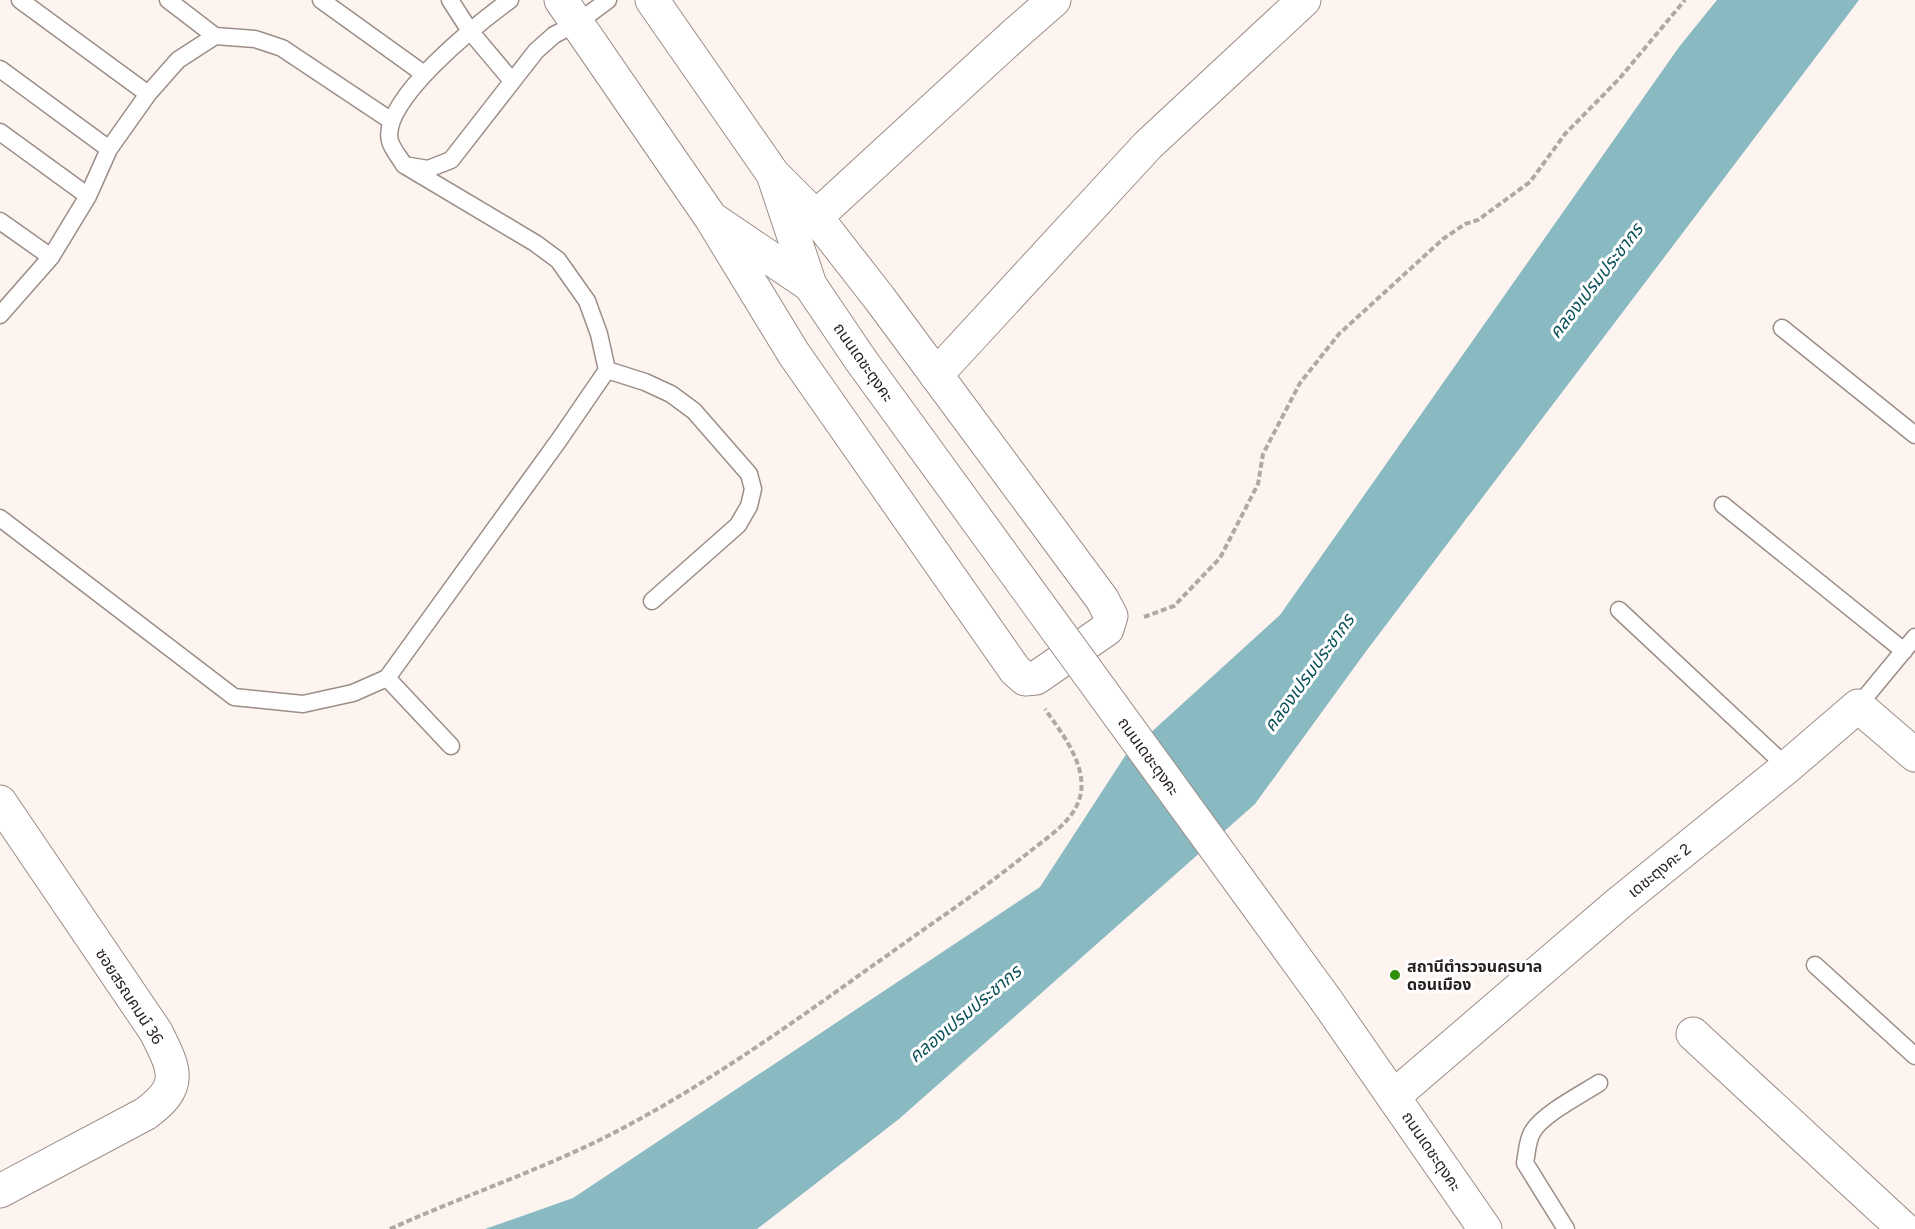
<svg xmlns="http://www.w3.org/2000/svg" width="1915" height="1229" viewBox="0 0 1915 1229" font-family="Figtree,'Noto Sans Thai',sans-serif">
<rect width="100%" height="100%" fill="#fdf4f0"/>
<path fill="#89b9c1" d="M1717 0H1859L1367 650 1255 804 899 1119 757 1229H485L573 1198 1040 887 1125 756 1280 615 1679 47Z"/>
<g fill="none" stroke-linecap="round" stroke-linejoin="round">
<g stroke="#9c8d87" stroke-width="19">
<path id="service" d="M20 0 148 94
M168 0 215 36
M321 0 424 74
M450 0 470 31 512 81
M510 0C480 22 379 101 390 141 392 149 400 158 404 165L428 169 451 160 536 51 554 35 577 23 608 0
M0 69 109 149
M0 132 88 196
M0 221 51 257
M0 315 51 257 88 196 109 149 148 94 178 60 215 36 255 39 282 48 390 120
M1782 328 1915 435
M607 370 645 382 671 394 694 411 749 474 753 489 749 506 738 525 652 601
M1723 505 1904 651
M0 518 234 697 303 704 353 693 387 678 559 440 607 370 599 334 587 301 558 260 535 243 404 165
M1619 610 1787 767
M387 678 451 746
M1858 706 1915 637
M1815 965 1915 1056
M1566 1229 1525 1163C1527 1153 1527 1140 1533 1131 1543 1114 1582 1094 1599 1083"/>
</g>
<g stroke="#9c8d87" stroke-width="35">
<path id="minor" d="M816 217 1014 35 1054 0
M936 375 1148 145 1304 0
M0 802 156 1032C175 1070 184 1086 145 1114L0 1191
M1693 1034 1904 1229
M1394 1096 1619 903 1787 767 1858 706 1915 755"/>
</g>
<g stroke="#9c8d87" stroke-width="35">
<path id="tertiary" d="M561 0 711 218 810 285
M652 0 773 174 810 285 860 359
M711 218 794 354 1015 670 1025 679 1036 678 1107 629 1111 616 1102 599 880 299 816 217 773 174
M1326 1000 1485 1229"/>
</g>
<path stroke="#b0a8a5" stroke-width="4" stroke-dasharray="6 3" stroke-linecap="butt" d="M1144 617 1174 606 1220 558 1258 484 1263 454 1300 383 1339 334 1443 239 1465 224 1478 220 1530 182 1565 134 1619 79 1685 0
M390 1229C467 1194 548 1168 623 1128 736 1068 838 989 943 916 972 896 1000 875 1028 853 1045 839 1068 825 1077 805 1093 772 1063 735 1045 709"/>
<use href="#service" stroke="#fff" stroke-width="16"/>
<use href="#minor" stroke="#fff" stroke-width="33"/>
<use href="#tertiary" stroke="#fff" stroke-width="33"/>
<g stroke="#9c8d87" stroke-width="35" stroke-linecap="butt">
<path id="tertiary-bridge" d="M860 359 1326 1000"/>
</g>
<use href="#tertiary-bridge" stroke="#fff" stroke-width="33"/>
</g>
<circle fill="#30900a" stroke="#fff" stroke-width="2" cx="1395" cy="975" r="6"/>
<g text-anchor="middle" stroke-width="6" stroke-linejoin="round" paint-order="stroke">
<g font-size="16" fill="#251f1d" stroke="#fff">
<text transform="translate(864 362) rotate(55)" y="6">ถนนเดชะตุงคะ</text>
<text transform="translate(1149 756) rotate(54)" y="6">ถนนเดชะตุงคะ</text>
<text transform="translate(1659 870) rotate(-39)" y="6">เดชะตุงคะ 2</text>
<text transform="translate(130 996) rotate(57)" y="6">ซอยสรณคมน์ 36</text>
<text transform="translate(1432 1151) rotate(56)" y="6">ถนนเดชะตุงคะ</text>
</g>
<g font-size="16" font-weight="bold" fill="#251f1d" stroke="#fff" text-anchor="start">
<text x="1407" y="972">สถานีตำรวจนครบาล<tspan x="1407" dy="18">ดอนเมือง</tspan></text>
</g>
<g font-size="18" font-style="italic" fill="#0a515a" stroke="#fff">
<text transform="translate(1596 281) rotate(-52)" y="6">คลองเปรมประชากร</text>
<text transform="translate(1309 673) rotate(-54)" y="6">คลองเปรมประชากร</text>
<text transform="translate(965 1014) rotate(-40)" y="6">คลองเปรมประชากร</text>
</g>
</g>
</svg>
